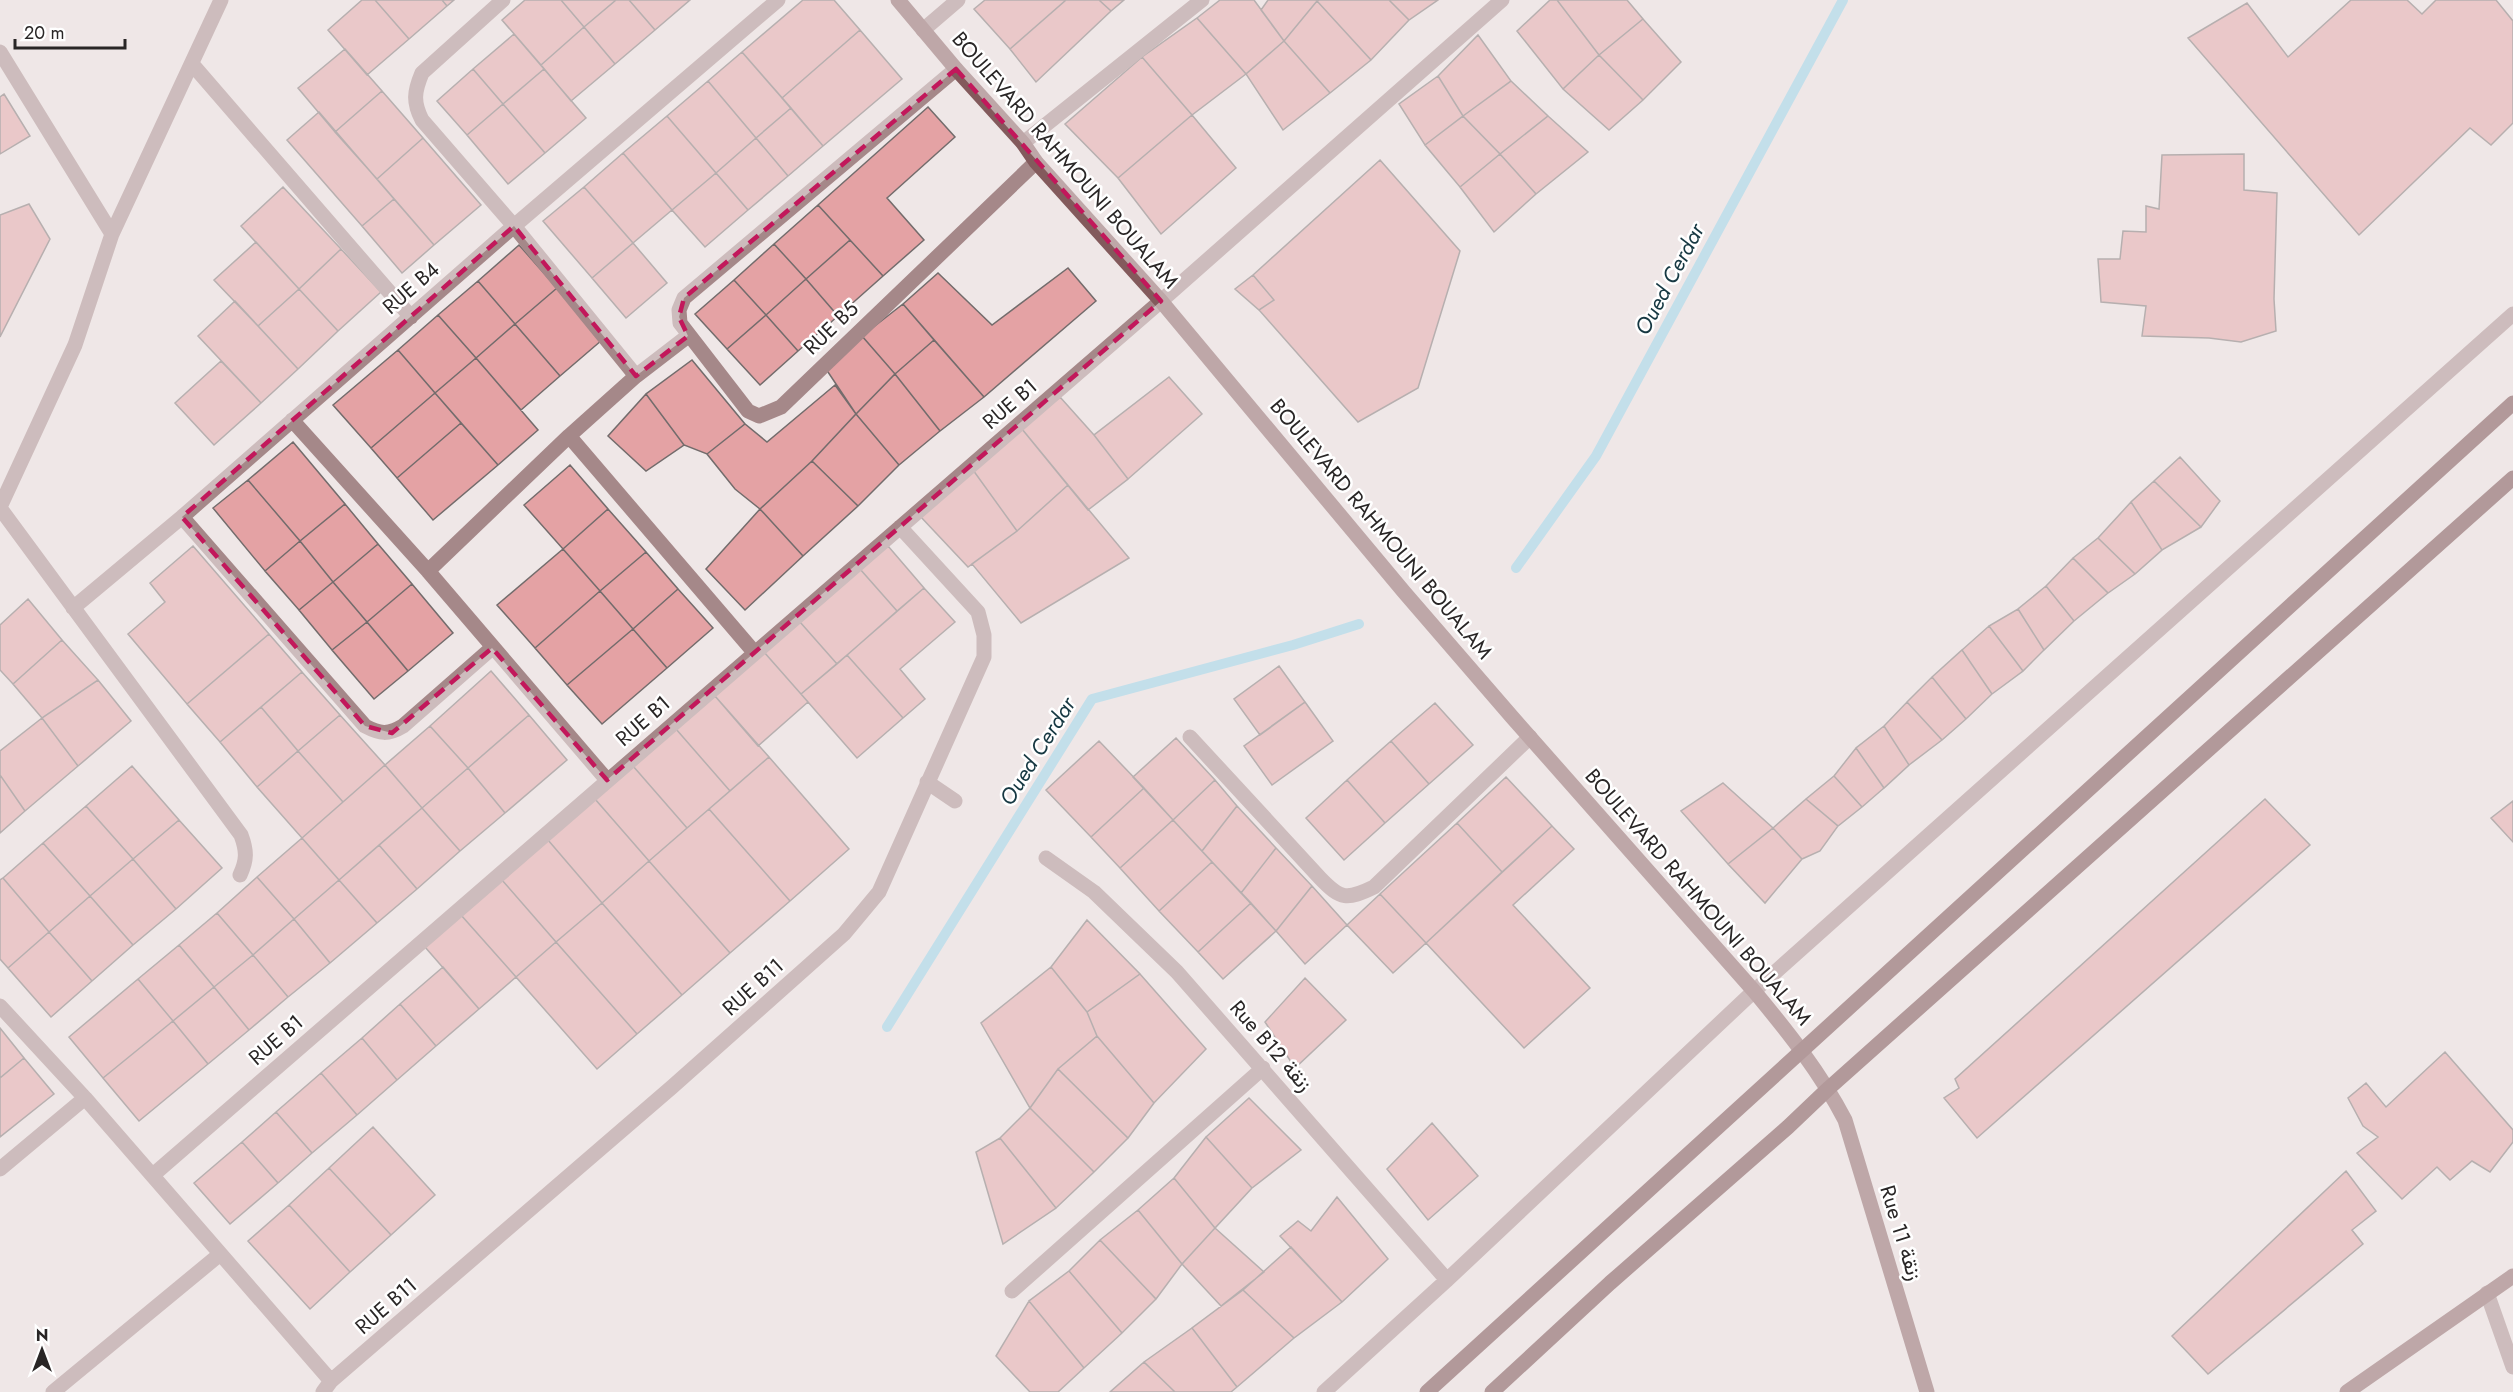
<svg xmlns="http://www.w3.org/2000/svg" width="2513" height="1392" viewBox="0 0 2513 1392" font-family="Jost,Vazirmatn,sans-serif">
<rect width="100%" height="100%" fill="#efe7e7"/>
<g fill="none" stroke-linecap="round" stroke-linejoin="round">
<path stroke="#8ed5ee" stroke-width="10" d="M1516 568 1596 456 1843 0
M887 1027 1092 699 1293 645 1359 624"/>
</g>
<path fill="#e4a2a4" stroke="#736c6c" stroke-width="1.5" d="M362 0H375L409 39 367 75 328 30Z
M375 0H442L447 6 409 39Z
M442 0H454L447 6Z
M525 0H561L584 27 541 65 502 20Z
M561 0H616L584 27Z
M616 0H629L655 30 615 64 584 27Z
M629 0H690L655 30Z
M803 0H834L860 30 782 98 742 52Z
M985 0H1066L1010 49 974 9Z
M1066 0H1099L1111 11 1036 82 1010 49Z
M1099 0H1124L1111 11Z
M1220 0H1254L1284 41 1246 74 1197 18Z
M1268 0H1316L1317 1 1284 41 1261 10Z
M1319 0H1389L1409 20 1371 60 1317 1Z
M1389 0H1438L1409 20Z
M1550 0H1557L1599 55 1563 89 1517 31Z
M1557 0H1627L1643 19 1599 55Z
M2351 0H2407L2422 14 2436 0H2496L2513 21V123L2491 145 2470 128 2359 235 2188 38 2247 3 2288 57Z
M1317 1 1371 60 1330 93 1284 41Z
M1197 18 1246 74 1192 115 1142 57Z
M1643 19 1681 62 1643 100 1599 55Z
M584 27 615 64 571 101 541 65Z
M860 30 902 79 823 146 782 98Z
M514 34 544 69 503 104 473 69Z
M1478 35 1511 81 1463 116 1438 76Z
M1284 41 1330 93 1283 130 1246 74Z
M345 49 382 91 335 132 298 88Z
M742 52 791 108 756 138 708 81Z
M1599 55 1643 100 1609 130 1563 89Z
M1142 57 1192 115 1118 178 1065 124Z
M473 69 503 104 467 135 437 101Z
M544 69 586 118 545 153 503 104Z
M1438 76 1463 116 1425 145 1399 104Z
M708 81 756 138 716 173 667 116Z
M1511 81 1548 116 1500 154 1463 116Z
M382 91 423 138 377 179 335 132Z
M4 94 30 136 0 154V97Z
M503 104 545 153 508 184 467 135Z
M928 107 955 137 887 198 924 240 883 276 818 205Z
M791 108 823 146 788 176 756 138Z
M319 112 394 199 362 226 287 140Z
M1192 115 1236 168 1161 234 1118 178Z
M667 116 716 173 672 210 623 153Z
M1463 116 1500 154 1460 187 1425 145Z
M1548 116 1588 152 1536 194 1500 154Z
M423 138 481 205 434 245 377 179Z
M756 138 788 176 748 210 716 173Z
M623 153 672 210 633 243 584 187Z
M1500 154 1536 194 1494 232 1460 187Z
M2244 154V190L2277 193 2274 299 2276 331 2241 342 2209 338 2142 336 2146 306 2101 302 2098 259H2120L2123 231 2146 232V206L2159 209 2162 155Z
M1380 160 1460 251 1418 388 1358 422 1259 310 1274 300 1253 275Z
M716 173 748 210 705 247 672 210Z
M283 187 341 249 299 289 241 226Z
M584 187 633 243 592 278 543 221Z
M394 199 434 245 402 273 362 226Z
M29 204 50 239 0 337V215Z
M818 205 850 240 806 279 774 244Z
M850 240 883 276 838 316 806 279Z
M256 242 299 289 258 326 214 280Z
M633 243 667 283 626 318 592 278Z
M774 244 806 279 766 315 734 280Z
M519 245 557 288 515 324 478 281Z
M341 249 381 292 338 331 299 289Z
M1068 268 1096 301 984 397 903 304 938 273 992 325Z
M1253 275 1274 300 1259 310 1235 289Z
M806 279 838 316 798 351 766 315Z
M734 280 766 315 727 349 695 314Z
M478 281 515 324 476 358 438 315Z
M557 288 602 340 560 376 515 324Z
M299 289 338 331 298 369 258 326Z
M235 301 298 369 261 403 198 336Z
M903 304 934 340 895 374 862 336Z
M438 315 476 358 435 393 398 350Z
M766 315 798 351 760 385 727 349Z
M515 324 560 376 521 410 476 358Z
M862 336 895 374 856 414 826 369Z
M934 340 984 397 940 431 895 374Z
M398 350 435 393 371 448 333 405Z
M476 358 538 430 498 465 435 393Z
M692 360 745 424 707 454 684 445 646 394Z
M221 361 261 403 214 445 175 403Z
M895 374 940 431 899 465 856 414Z
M1169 377 1202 414 1128 479 1094 435Z
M835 385 856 414 812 461 760 509 735 489 707 454 745 424 767 442Z
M435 393 461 423 397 478 371 448Z
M646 394 684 445 646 471 608 436Z
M1060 397 1094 435 1128 479 1088 510 1022 429Z
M856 414 899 465 858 506 812 461Z
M461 423 498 465 433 520 397 478Z
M1022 429 1068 485 1017 531 973 470Z
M293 442 345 504 300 541 248 480Z
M2180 457 2220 501 2201 527 2154 481Z
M812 461 858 506 803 556 760 509Z
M570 465 608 509 563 549 524 505Z
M973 470 1017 531 968 567 920 516Z
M248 480 300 541 265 571 213 508Z
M2154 481 2201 527 2162 550 2131 502Z
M1068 485 1129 558 1021 623 972 564 1017 531Z
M2131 502 2162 550 2135 574 2098 538Z
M345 504 378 544 333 582 300 541Z
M608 509 646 552 600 591 563 549Z
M760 509 803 556 745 610 706 569Z
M2098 538 2135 574 2108 593 2073 558Z
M300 541 333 582 299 610 265 571Z
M378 544 412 584 367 622 333 582Z
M193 546 269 634 187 704 128 634 165 602 150 583Z
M888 546 924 588 897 611 860 569Z
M563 549 600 591 535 648 497 605Z
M646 552 678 589 633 629 600 591Z
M2073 558 2108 593 2074 621 2046 586Z
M860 569 897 611 837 664 800 622Z
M333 582 367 622 332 650 299 610Z
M412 584 453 633 408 671 367 622Z
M2046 586 2074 621 2044 650 2018 609Z
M924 588 955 622 900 669 925 699 903 718 847 655Z
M678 589 713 628 667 668 633 629Z
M600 591 633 629 567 685 535 648Z
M28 599 62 640 13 684 0 670V625Z
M2018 609 2044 650 2023 671 1989 626Z
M367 622 408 671 374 699 332 650Z
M800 622 837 664 801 694 764 652Z
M1989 626 2023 671 1992 694 1962 650Z
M633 629 667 668 602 724 567 685Z
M269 634 302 672 220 742 187 704Z
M62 640 98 680 42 718 13 684Z
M1962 650 1992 694 1966 719 1932 677Z
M764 652 808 702 758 746 715 696Z
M847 655 903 718 857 758 801 694Z
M1279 666 1305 702 1260 735 1234 699Z
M491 671 529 715 468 768 430 726Z
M302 672 340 715 298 751 261 707Z
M1932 677 1966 719 1942 740 1907 702Z
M98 680 131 721 78 766 42 718Z
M715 696 769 757 730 791 676 729Z
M1305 702 1333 741 1272 785 1244 746Z
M1907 702 1942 740 1909 765 1884 726Z
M1435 703 1473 745 1429 784 1391 741Z
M261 707 298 751 257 787 220 742Z
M340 715 385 765 343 802 298 751Z
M529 715 567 760 505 813 468 768Z
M42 718 78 766 25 811 0 775V751Z
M430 726 468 768 422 808 385 765Z
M1884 726 1909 765 1884 788 1856 748Z
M676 729 730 791 687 828 633 766Z
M1176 738 1215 780 1173 820 1133 777Z
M1099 741 1144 788 1091 837 1046 790Z
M1391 741 1429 784 1385 823 1347 780Z
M1856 748 1884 788 1862 807 1834 776Z
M298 751 343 802 302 838 257 787Z
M769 757 849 849 790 901 709 809Z
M385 765 422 808 339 880 302 838Z
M132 766 179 820 133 859 86 806Z
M633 766 687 828 649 861 595 799Z
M468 768 505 813 460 851 422 808Z
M0 775 25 811 0 833Z
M1834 776 1862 807 1838 826 1806 799Z
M1506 777 1552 826 1502 872 1457 823Z
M1215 780 1237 806 1202 851 1173 820Z
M1347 780 1385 823 1344 860 1306 818Z
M1723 783 1773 828 1728 864 1681 811Z
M1144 788 1173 820 1120 868 1091 837Z
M595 799 649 861 602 903 548 840Z
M1806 799 1838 826 1820 851 1802 859 1773 828Z
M2265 799 2310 845 1977 1138 1944 1098 1959 1088 1955 1079Z
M2513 801V842L2491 818Z
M86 806 133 859 90 896 43 843Z
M1237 806 1276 848 1241 893 1202 851Z
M422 808 460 851 417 889 379 845Z
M709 809 790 901 730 953 649 861Z
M179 820 222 868 176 909 133 859Z
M1173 820 1212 862 1159 911 1120 868Z
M1457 823 1502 872 1426 943 1380 894Z
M1552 826 1574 849 1513 905 1590 988 1524 1048 1426 943Z
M1773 828 1802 859 1765 903 1728 864Z
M302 838 339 880 294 919 257 877Z
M548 840 602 903 556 942 502 880Z
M43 843 90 896 49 932 3 878Z
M379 845 417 889 377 923 339 880Z
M1276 848 1312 886 1276 931 1241 893Z
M133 859 176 909 133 945 90 896Z
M649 861 730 953 682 995 602 903Z
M1212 862 1251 903 1198 952 1159 911Z
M257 877 294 919 253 955 217 913Z
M3 878 49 932 8 968 0 959V880Z
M339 880 377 923 330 963 294 919Z
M502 880 556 942 516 977 461 915Z
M1312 886 1347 925 1305 964 1276 931Z
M1380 894 1426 943 1393 973 1347 925Z
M90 896 133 945 92 981 49 932Z
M602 903 682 995 637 1034 556 942Z
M1251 903 1276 931 1223 979 1198 952Z
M217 913 253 955 214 987 179 945Z
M461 915 516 977 479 1009 425 947Z
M294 919 330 963 288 997 253 955Z
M1087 920 1140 974 1087 1012 1051 967Z
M49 932 92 981 51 1017 8 968Z
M556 942 637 1034 597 1069 516 977Z
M179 945 214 987 173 1021 138 979Z
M253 955 288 997 249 1030 214 987Z
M443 967 479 1009 436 1046 400 1004Z
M1051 967 1087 1012 1097 1036 1058 1069 1030 1108 981 1023Z
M1140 974 1206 1049 1154 1103 1097 1036 1087 1012Z
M1305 978 1346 1020 1295 1068 1265 1022Z
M138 979 173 1021 103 1078 69 1037Z
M214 987 249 1030 208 1064 173 1021Z
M400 1004 436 1046 397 1080 362 1038Z
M173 1021 208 1064 139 1121 103 1078Z
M0 1028 24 1058 0 1078Z
M1097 1036 1154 1103 1128 1138 1058 1069Z
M362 1038 397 1080 357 1115 321 1073Z
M2445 1052 2513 1130V1142L2490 1172 2472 1161 2450 1180 2437 1167 2402 1199 2357 1153 2378 1137 2363 1126 2348 1098 2366 1083 2386 1107Z
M24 1058 54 1094 0 1137V1078Z
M1058 1069 1128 1138 1094 1172 1030 1108Z
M321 1073 357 1115 312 1153 276 1112Z
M1249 1098 1301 1150 1252 1188 1206 1137Z
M1030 1108 1094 1172 1056 1208 1000 1138Z
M276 1112 312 1153 278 1183 242 1142Z
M1432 1123 1478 1176 1428 1220 1387 1169Z
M373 1127 435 1195 391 1235 329 1168Z
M1206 1137 1252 1188 1215 1228 1174 1178Z
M1000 1138 1056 1208 1003 1244 976 1152Z
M242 1142 278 1183 230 1224 194 1183Z
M329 1168 391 1235 350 1272 289 1205Z
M2346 1171 2376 1211 2352 1230 2363 1244 2208 1374 2172 1336Z
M1174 1178 1215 1228 1182 1264 1138 1210Z
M1337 1197 1388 1259 1342 1302 1280 1236 1298 1221 1311 1231Z
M289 1205 350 1272 310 1309 248 1241Z
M1138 1210 1182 1264 1156 1299 1100 1240Z
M1215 1228 1264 1272 1221 1306 1182 1264Z
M1100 1240 1156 1299 1122 1333 1069 1271Z
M1291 1247 1342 1302 1294 1338 1243 1290Z
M1069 1271 1122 1333 1084 1368 1029 1301Z
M1243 1290 1294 1338 1237 1387 1192 1328Z
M1029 1301 1084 1368 1058 1392H1030L996 1356Z
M1192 1328 1237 1387 1231 1392H1175L1144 1362Z
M1144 1362 1175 1392H1110Z"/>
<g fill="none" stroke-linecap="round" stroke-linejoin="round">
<path stroke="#a58889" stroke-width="15" d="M503 0 422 73C414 92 413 102 422 120L514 226 636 376
M923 30 958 0
M0 52 112 234
M192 64 411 317
M956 69 684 298 679 310 680 323 748 411 759 416 781 407 1036 162
M1023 143 1202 0
M292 420 428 571 607 780
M569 436 754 652
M0 507 75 345 112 234 221 0
M0 508 241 835C247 851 247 860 240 875
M182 517 365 726C380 734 388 735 403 726L492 648
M428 571 569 436 636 376 688 336
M73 608 182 517 514 226 778 0
M1190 737 1320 878C1341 900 1347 900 1374 887L1530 737
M927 782 955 801
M1046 858 1094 892 1177 972 1447 1280
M0 1006 85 1098 331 1381
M0 1169 85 1098
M153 1175 1161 301 1502 0
M1012 1291 1263 1068
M2487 1293 2513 1367
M53 1392 219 1255
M323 1392 331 1381 672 1087 844 934 879 892 984 657V635L978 612 900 527
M1324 1392 1447 1280 1754 991 2513 314"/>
<path stroke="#835a5c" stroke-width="15" d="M898 0 956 69 1023 143 1036 162 1161 301 1404 592 1512 717 1754 991C1788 1032 1820 1072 1845 1120L1927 1392
M2347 1392 2513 1276"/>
<path stroke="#693a3c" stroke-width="15" d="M1427 1392 2513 403
M1492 1392 1610 1283 1788 1127 1829 1088 2513 478"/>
</g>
<path d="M0 0H2513V1392H0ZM956 69 1161 301 607 780 492 648 392 733 365 726 182 517 514 226 636 376 688 336 679 317 684 298Z" fill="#efe7e7" fill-opacity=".55" fill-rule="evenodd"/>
<path fill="none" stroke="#c2185b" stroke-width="4.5" stroke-dasharray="12 8" stroke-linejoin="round" d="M956 69 1161 301 607 780 492 648 392 733 365 726 182 517 514 226 636 376 688 336 679 317 684 298Z"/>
<g text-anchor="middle" stroke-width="5" stroke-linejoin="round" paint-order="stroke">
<g font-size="21" fill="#292626" stroke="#fff">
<text transform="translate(1065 160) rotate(49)" y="7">BOULEVARD RAHMOUNI BOUALAM</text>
<text transform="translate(411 288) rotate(-41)" y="7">RUE B4</text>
<text transform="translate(831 328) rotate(-44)" y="7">RUE B5</text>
<text transform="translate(1010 404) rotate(-41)" y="7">RUE B1</text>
<text transform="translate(1381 529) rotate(50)" y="7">BOULEVARD RAHMOUNI BOUALAM</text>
<text transform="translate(643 721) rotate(-41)" y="7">RUE B1</text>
<text transform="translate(1698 897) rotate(49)" y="7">BOULEVARD RAHMOUNI BOUALAM</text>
<text transform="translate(753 987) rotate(-42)" y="7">RUE B11</text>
<text transform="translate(276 1040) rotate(-41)" y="7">RUE B1</text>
<text transform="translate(1271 1046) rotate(49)" y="7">Rue B12 زنقة</text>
<text transform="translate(1901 1233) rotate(73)" y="7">Rue 11 زنقة</text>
<text transform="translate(386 1306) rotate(-41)" y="7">RUE B11</text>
</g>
<g font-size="22" font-style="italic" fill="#163842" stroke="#fff">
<text transform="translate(1669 279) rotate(-62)" y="8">Oued Cerdar</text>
<text transform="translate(1037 751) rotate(-58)" y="8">Oued Cerdar</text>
</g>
</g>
<g transform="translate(42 1350)" stroke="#ffffff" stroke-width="4.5" paint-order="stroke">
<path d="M0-4.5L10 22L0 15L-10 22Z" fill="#292626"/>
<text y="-9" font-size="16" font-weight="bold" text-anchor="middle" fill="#292626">N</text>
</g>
<path d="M15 39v9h110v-9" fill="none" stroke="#292626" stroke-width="3"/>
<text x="24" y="39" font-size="18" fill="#292626" stroke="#ffffff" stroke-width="4.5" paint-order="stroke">20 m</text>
</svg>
